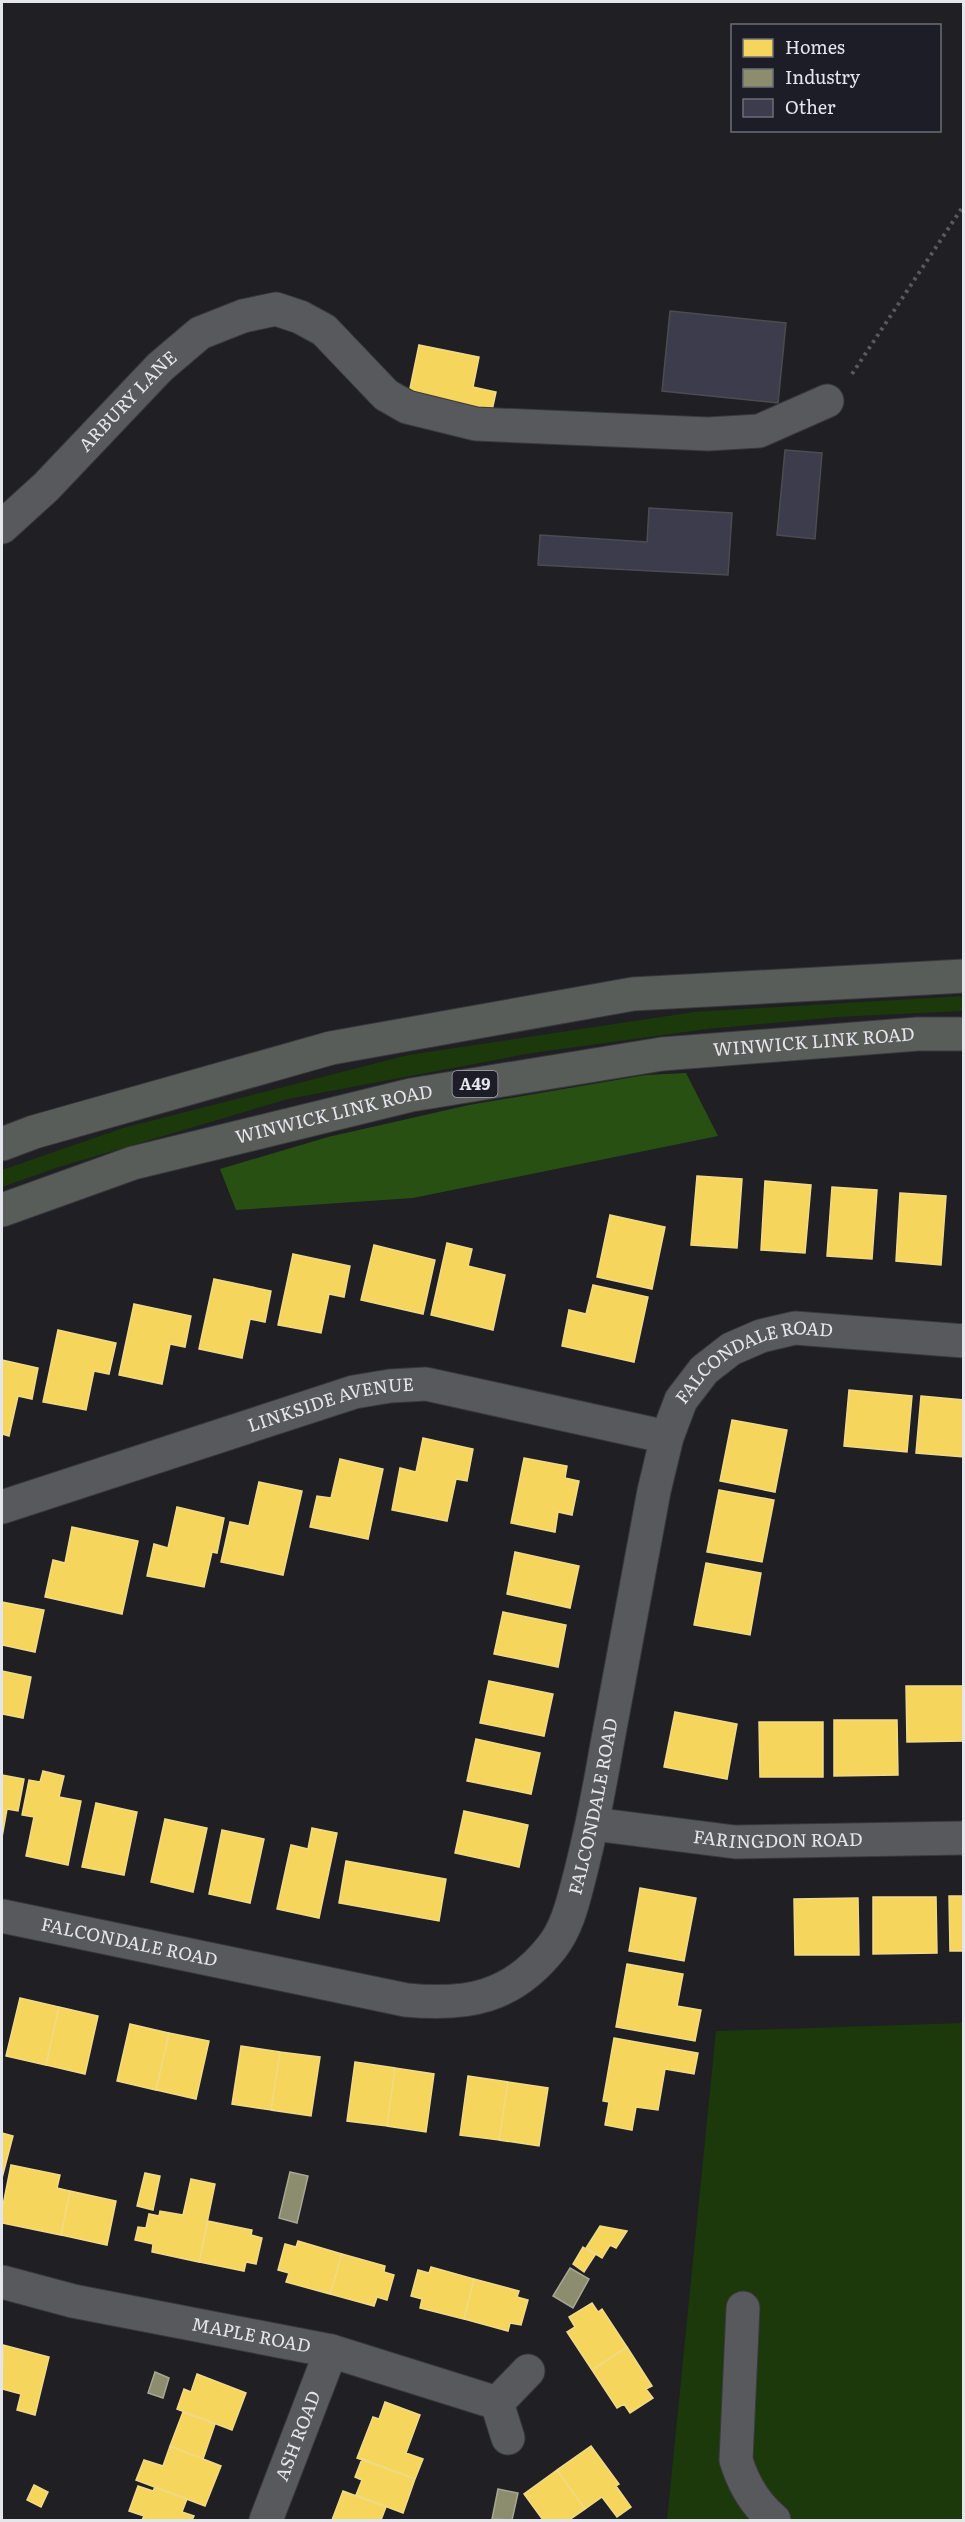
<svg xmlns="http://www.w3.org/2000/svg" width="965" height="2522" viewBox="0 0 965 2522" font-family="Literata,serif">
<rect width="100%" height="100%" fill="#1f1f24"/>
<path fill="#1b390b" d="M963 996V1011L837 1017 707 1029 532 1053 288 1099 59 1167 2 1187V1170L123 1128 408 1055 694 1012Z
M963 2023V2520H667L716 2031Z"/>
<path fill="#295013" d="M686 1073 718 1136 413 1198 236 1210 220 1169 328 1137 469 1105 646 1075Z"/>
<path fill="#f6d55c" stroke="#f1da87" stroke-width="1.5" d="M419 345 479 357 473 387 496 392 491 415 408 398Z
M697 1176 742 1179 737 1248 691 1245Z
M765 1181 811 1185 805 1253 761 1250Z
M832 1187 877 1190 872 1259 827 1256Z
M900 1193 946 1196 941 1265 896 1261Z
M610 1215 665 1227 652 1289 597 1277Z
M447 1243 472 1249 468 1266 505 1275 493 1330 431 1315Z
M374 1245 435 1260 423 1314 361 1300Z
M293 1254 350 1266 344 1297 329 1294 321 1333 278 1325Z
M214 1279 271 1291 265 1322 250 1319 242 1358 199 1349Z
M593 1285 648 1297 634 1362 562 1346 569 1310 586 1314Z
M134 1304 191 1316 185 1347 170 1344 162 1384 119 1375Z
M58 1330 116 1343 109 1374 94 1371 86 1410 43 1402Z
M2 1360 38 1368 32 1399 18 1396 9 1436 2 1434Z
M849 1390 912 1396 907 1452 844 1446Z
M921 1396 964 1400V1457L916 1453Z
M732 1420 787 1430 775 1492 720 1481Z
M423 1438 473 1449 467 1481 456 1479 447 1521 392 1510 400 1468 416 1472Z
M524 1458 567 1466 565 1478 579 1481 572 1515 558 1512 555 1532 511 1523Z
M340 1459 383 1469 368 1539 310 1527 317 1496 331 1498Z
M259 1482 302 1491 283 1575 221 1562 230 1522 249 1526Z
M719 1490 774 1500 762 1562 707 1552Z
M177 1507 224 1518 217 1553 212 1552 204 1587 147 1576 154 1544 168 1548Z
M72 1527 138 1541 122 1614 45 1597 53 1560 65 1563Z
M515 1552 579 1566 570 1608 507 1594Z
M706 1563 761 1573 750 1635 694 1625Z
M2 1602 44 1610 35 1652 2 1645Z
M503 1612 566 1625 558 1667 494 1654Z
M2 1671 31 1677 23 1718 2 1714Z
M489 1681 553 1694 544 1736 480 1723Z
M906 1686H964V1741L907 1742Z
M675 1712 737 1724 727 1779 664 1767Z
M834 1720H897L898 1775 834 1776Z
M759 1722H823V1777H760Z
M476 1739 540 1753 531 1794 467 1781Z
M43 1771 64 1776 59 1797 81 1801 68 1865 26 1856 34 1817 22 1815 29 1780 40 1782Z
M2 1775 24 1779 18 1811 7 1809 2 1837Z
M96 1803 137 1812 124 1875 82 1867Z
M464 1811 528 1825 519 1867 455 1853Z
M165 1819 207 1828 193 1892 151 1882Z
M312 1828 337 1833 319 1918 277 1909 291 1845 308 1849Z
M222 1830 264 1839 250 1903 209 1894Z
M346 1861 446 1879 439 1921 339 1903Z
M640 1888 696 1898 684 1961 629 1951Z
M949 1896H964V1951H950Z
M873 1897H936L937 1953 873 1954Z
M858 1898 859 1955H795L794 1899Z
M627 1964 683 1974 677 2006 701 2010 695 2041 616 2027Z
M20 1998 59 2007 46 2065 6 2056Z
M59 2007 98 2016 85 2074 46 2065Z
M130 2024 169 2033 156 2090 117 2081Z
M169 2033 209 2041 196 2099 156 2090Z
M614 2038 698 2053 694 2074 665 2069 658 2110 636 2107 632 2130 605 2125 609 2102 603 2101Z
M241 2046 280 2052 271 2110 232 2104Z
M280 2052 320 2057 311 2116 271 2110Z
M355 2062 395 2068 387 2126 347 2121Z
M395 2068 434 2074 426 2132 387 2126Z
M468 2076 508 2082 499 2140 460 2135Z
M508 2082 548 2088 539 2146 499 2140Z
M2 2133 13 2136 2 2178Z
M11 2165 60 2175 57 2188 70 2191 61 2235 2 2223V2210Z
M145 2173 160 2176 153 2210 137 2206Z
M191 2179 215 2184 199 2262 152 2252 153 2244 135 2240 138 2227 146 2228 149 2214 159 2216 160 2211 183 2215Z
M70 2191 116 2201 107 2245 61 2235Z
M208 2221 252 2230 251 2235 262 2238 256 2264 246 2262 244 2271 199 2262Z
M600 2226 627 2231 616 2248 610 2245 602 2258 586 2248Z
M298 2241 342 2254 330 2294 286 2282 289 2273 278 2270 285 2244 296 2247Z
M583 2247 595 2255 584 2272 573 2264Z
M342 2254 385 2266 384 2272 394 2275 387 2300 377 2297 374 2306 330 2294Z
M431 2267 474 2279 464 2319 420 2308 422 2299 411 2296 418 2270 429 2273Z
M474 2279 519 2291 517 2297 528 2300 521 2325 510 2323 508 2331 464 2319Z
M592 2303 598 2312 602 2309 627 2347 592 2370 567 2332 575 2327 569 2317Z
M3 2345 49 2357 35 2415 17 2410 21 2394 2 2389Z
M627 2347 652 2386 646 2389 653 2398 630 2413 624 2404 617 2408 592 2370Z
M197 2374 246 2393 232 2430 177 2409 184 2389 191 2392Z
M385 2402 420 2415 406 2453 423 2459 415 2479 357 2458 373 2417 379 2419Z
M183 2412 215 2424 203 2459 170 2446Z
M170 2446 221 2466 205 2506 136 2480 144 2460 163 2466Z
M591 2446 619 2484 616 2486 631 2507 617 2517 602 2497 585 2509 557 2470Z
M362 2459 415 2479 403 2513 356 2495 362 2480 355 2477Z
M557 2470 585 2509 569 2520H543L524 2494Z
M34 2485 48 2492 41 2507 27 2500Z
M138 2486 153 2491 155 2487 187 2499 182 2512 194 2516 192 2520H142L144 2516 129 2511Z
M343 2491 386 2507 381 2520H332Z"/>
<path fill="#8c8c6e" stroke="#a7a794" stroke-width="1.5" d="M290 2172 308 2176 297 2223 279 2218Z
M570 2268 589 2279 573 2308 553 2296Z
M155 2372 169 2378 163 2398 148 2393Z
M498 2489 518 2493 512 2520 492 2519Z"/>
<path fill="#3c3c4c" stroke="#4c4c50" stroke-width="1.5" d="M670 311 786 323 778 403 662 391Z
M785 450 822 453 815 539 777 535Z
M649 508 732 513 728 575 538 565 540 535 647 542Z"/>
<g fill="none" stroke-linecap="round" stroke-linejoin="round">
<g stroke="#39393d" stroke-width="35">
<g id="minor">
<path id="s1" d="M2 527 46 487 160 367 200 333 243 316 276 309 300 317 324 330 386 395 407 407 476 424 708 434 759 431 827 401"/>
<path id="s2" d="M2 1507 354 1392 390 1386 426 1384 667 1437"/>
<path id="s3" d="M593 1824 735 1842 964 1838"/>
<path id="s4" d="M2 1916 406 2000C467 2006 512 1998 552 1947 569 1925 574 1897 581 1871 591 1831 599 1791 606 1750 622 1664 638 1577 654 1491L667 1437 681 1400 704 1370 731 1349 761 1336 795 1328 964 1341"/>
<path id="s5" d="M2 2282 73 2301 331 2351 497 2403"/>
<path d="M743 2308 736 2460C743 2483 756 2505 774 2520"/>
<path d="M508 2438 497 2403 528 2371"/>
<path id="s6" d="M266 2520 331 2351"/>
</g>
</g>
<g stroke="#39393d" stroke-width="35">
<g id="major">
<path d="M2 1144 34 1132 331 1048 633 994 964 976"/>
<path id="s7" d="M2 1210 133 1163 411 1095 662 1054 918 1034H964"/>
</g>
</g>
<path stroke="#5a5a5d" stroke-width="4" stroke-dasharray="3 4.5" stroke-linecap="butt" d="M852 374 964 205"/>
<use href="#minor" stroke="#58595d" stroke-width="33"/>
<use href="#major" stroke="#585d5a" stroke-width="33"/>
</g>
<g text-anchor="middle" stroke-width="6" stroke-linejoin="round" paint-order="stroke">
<rect fill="#1c1d27" stroke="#a9a9b1" stroke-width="1.5" x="452.5" y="1071" width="45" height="26" rx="4.5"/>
<g font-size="16" font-weight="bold" fill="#e5e5ec">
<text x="475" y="1090">A49</text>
</g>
<g font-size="18" fill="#e5e5ec" stroke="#1c1d27">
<text dy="6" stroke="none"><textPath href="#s1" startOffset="178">ARBURY LANE</textPath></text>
<text dy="6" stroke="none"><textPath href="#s7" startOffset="832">WINWICK LINK ROAD</textPath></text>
<text dy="6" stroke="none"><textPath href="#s7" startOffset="346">WINWICK LINK ROAD</textPath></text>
<text dy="6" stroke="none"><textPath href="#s4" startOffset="1228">FALCONDALE ROAD</textPath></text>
<text dy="6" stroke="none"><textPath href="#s2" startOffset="345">LINKSIDE AVENUE</textPath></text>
<text dy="6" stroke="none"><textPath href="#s4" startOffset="724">FALCONDALE ROAD</textPath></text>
<text dy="6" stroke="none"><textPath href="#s3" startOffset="186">FARINGDON ROAD</textPath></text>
<text dy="6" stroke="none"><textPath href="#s4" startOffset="130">FALCONDALE ROAD</textPath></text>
<text dy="6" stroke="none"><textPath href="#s5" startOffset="255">MAPLE ROAD</textPath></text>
<text dy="6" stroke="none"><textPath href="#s6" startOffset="90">ASH ROAD</textPath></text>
</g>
</g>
<rect width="965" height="2522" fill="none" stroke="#e5e5ec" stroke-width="6"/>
<rect x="731" y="24" width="210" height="108" fill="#1c1d27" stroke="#6c6d76" stroke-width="1.5"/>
<rect x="743" y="39" width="30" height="18" fill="#f6d55c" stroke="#6c6d76" stroke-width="1.5"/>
<text x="785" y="54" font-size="18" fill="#e5e5ec">Homes</text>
<rect x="743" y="69" width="30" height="18" fill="#8c8c6e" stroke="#6c6d76" stroke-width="1.5"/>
<text x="785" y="84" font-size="18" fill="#e5e5ec">Industry</text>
<rect x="743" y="99" width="30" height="18" fill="#3c3c4c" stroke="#6c6d76" stroke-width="1.5"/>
<text x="785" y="114" font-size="18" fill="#e5e5ec">Other</text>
</svg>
